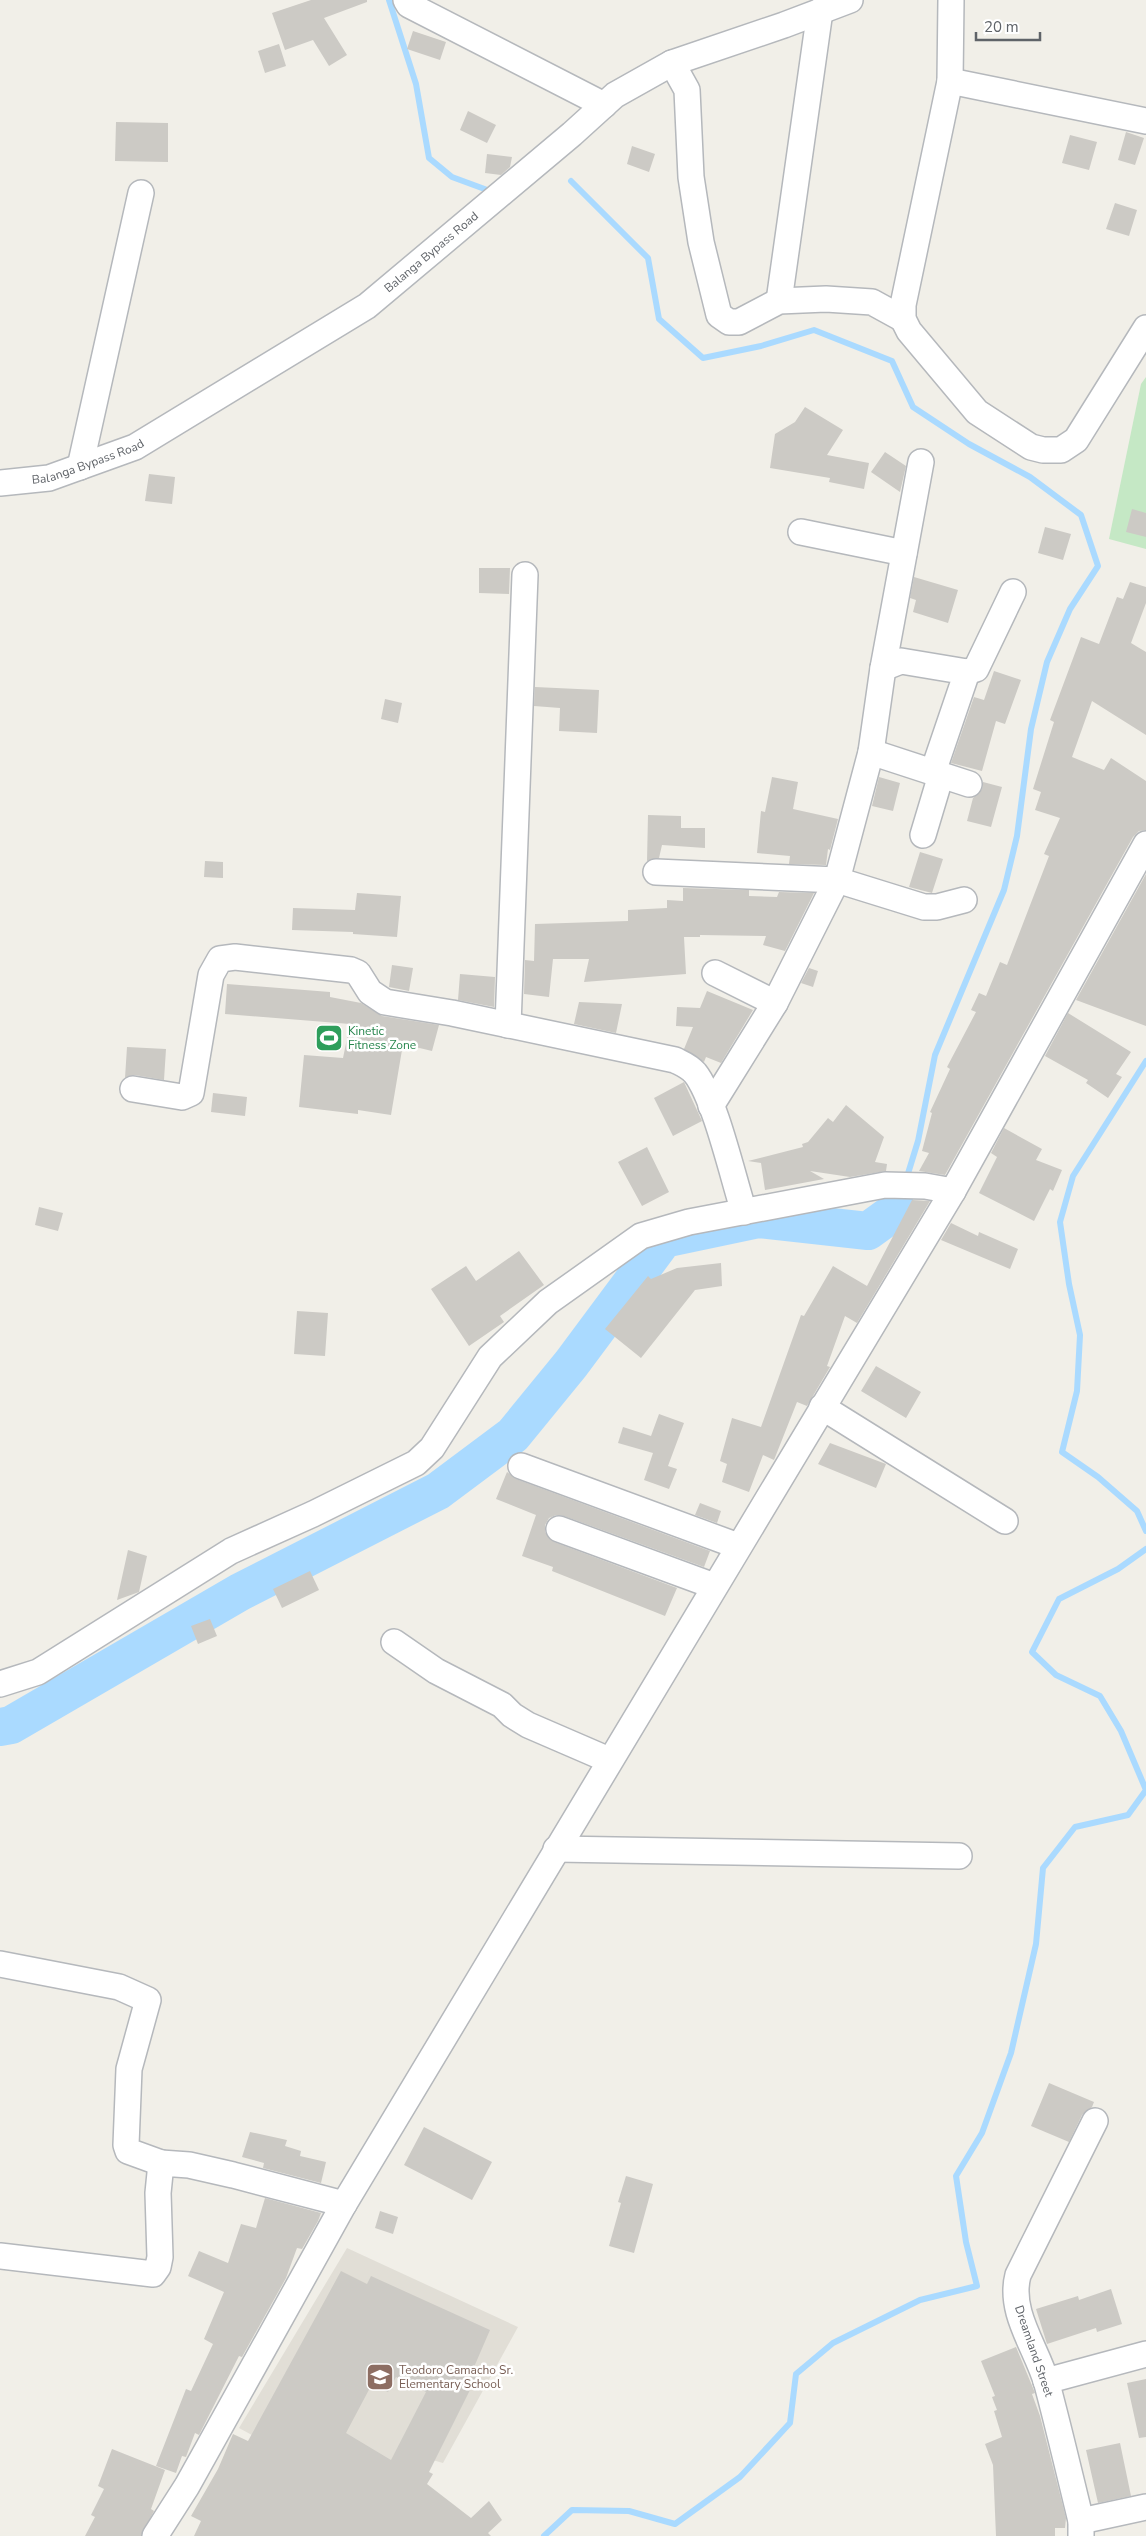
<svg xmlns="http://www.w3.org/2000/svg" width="1146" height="2536" viewBox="0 0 1146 2536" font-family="'Nunito Sans',sans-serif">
<rect width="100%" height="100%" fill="#f1efe8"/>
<path fill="#e1ded6" d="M347 2248 518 2327 443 2463 422 2457 392 2507 285 2453 239 2428Z"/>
<path fill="#c5e8c5" d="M1146 377V549L1109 539 1141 384Z"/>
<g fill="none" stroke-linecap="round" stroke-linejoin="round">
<path stroke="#aadaff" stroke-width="6" d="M389 0 416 84 429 158 452 177 490 191
M571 181 648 258 659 319 703 358 761 346 814 330 892 361 913 407 969 444 1030 477 1081 515 1098 566 1070 609 1047 662 1031 729 1017 836 1004 890 935 1055 918 1141 906 1180
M1146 1061 1073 1176 1060 1222 1069 1284 1080 1335 1077 1391 1062 1452 1098 1477 1137 1511 1146 1531
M897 1210 904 1190
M544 2536 572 2510 629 2511 675 2524 740 2477 790 2423 796 2374 833 2343 920 2300 977 2286 966 2242 956 2176 982 2133 1011 2053 1036 1944 1043 1868 1075 1827 1128 1815 1146 1790 1121 1731 1100 1696 1056 1675 1032 1652 1059 1599 1118 1569 1146 1549"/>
<path stroke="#aadaff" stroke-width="38" d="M0 1727 11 1725 240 1592 438 1491 513 1435 571 1364 664 1239 759 1219 868 1231 897 1210"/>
</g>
<path fill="#cccac5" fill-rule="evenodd" d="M311 0H367V2L324 18 347 55 329 66 313 40 285 50 272 13Z
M413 31 446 42 440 60 407 49Z
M279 44 286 66 265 73 258 51Z
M468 111 496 125 487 143 460 130Z
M116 122 168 123V162L115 161Z
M1126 132 1144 138 1135 165 1118 160Z
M1070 135 1097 142 1089 170 1062 163Z
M632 146 655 154 649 172 627 164Z
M487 154 512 157 510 167 501 175 485 173Z
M1115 203 1137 210 1129 236 1106 229Z
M805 407 843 430 827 455 869 463 864 489 829 482 830 478 770 468 775 434 795 422Z
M885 452 906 466 900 492 871 472Z
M149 474 175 477 172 504 145 501Z
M1132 509 1146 513V537L1126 532Z
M1045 527 1071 534 1063 560 1038 553Z
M479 568H510L509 594 479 593Z
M914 577 958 590 948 623 913 612 916 600 910 598Z
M1130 582 1146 587V603L1131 643 1146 652V735L1092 701 1072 757 1104 770 1111 758 1146 781V830L1139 831 1133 837 945 1175 919 1171 929 1153 922 1151 932 1113 930 1112 950 1069 947 1067 976 1012 971 1010 979 993 986 996 1000 962 1007 965 1049 856 1044 854 1060 818 1035 810 1041 792 1033 789 1054 722 1050 720 1081 637 1099 644 1117 597 1123 599Z
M994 671 1021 680 1005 724 996 721 982 771 951 763 974 697 984 700Z
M535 687 599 690 597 733 559 731 560 708 534 706Z
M385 699 402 703 398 723 381 719Z
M772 777 798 782 793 809 838 819 830 850 828 849 826 865 789 864 790 856 757 853 761 811 765 812Z
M879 777 900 783 893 811 872 806Z
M983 782 1002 787 991 827 967 821 973 798 982 789Z
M648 815 681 816V828H705V848L662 845 659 858 647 861Z
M920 852 943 859 932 893 909 887Z
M205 861 223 862V878L204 877Z
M1146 874V1026L1076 1000Z
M683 888 749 890V896L777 897 779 892 814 893 785 951 763 945 766 936 700 935V937H684L686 974 584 982 589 959H553L549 997 524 994 525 960 534 961 535 924 628 921V910L667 908V900L683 901Z
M357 893 401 896 397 937 353 934V932L292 930 293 908 355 910Z
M392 965 413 968 409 991 389 987Z
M809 968 818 971 813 987 801 983Z
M460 974 495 977 494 1007 458 1000Z
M227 984 330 992V997L361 1003 382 1016 439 1025 432 1051 403 1044 391 1115 358 1110V1114L299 1107 304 1055 343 1058 350 1024 225 1014Z
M707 991 753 1010 721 1063 706 1057 704 1062 684 1049 693 1027 676 1026 677 1007 700 1008Z
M579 1002 622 1004 616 1033 574 1024Z
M1068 1013 1131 1052 1116 1074 1122 1077 1108 1098 1086 1083 1088 1080 1045 1056Z
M127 1047 166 1049 164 1080 135 1075 125 1078Z
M684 1082 702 1121 673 1136 654 1098Z
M213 1093 247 1097 245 1116 211 1112Z
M846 1105 884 1137 875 1162 887 1164 886 1171 850 1177 810 1171 824 1179 765 1190 761 1163 748 1161 803 1147 802 1144 808 1142 828 1118 833 1122Z
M1004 1128 1042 1149 1036 1160 1062 1170 1053 1191 1050 1189 1034 1221 979 1193 997 1157 991 1153Z
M647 1147 669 1192 642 1206 618 1162Z
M912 1200 930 1201 857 1323 845 1316 827 1366 830 1367 807 1406 797 1402 774 1460 763 1455 749 1492 722 1482 727 1464 720 1461 732 1418 761 1427 801 1315 804 1316 833 1266 867 1286Z
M39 1207 63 1213 58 1231 35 1225Z
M951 1223 978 1236 979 1232 1018 1249 1010 1269 941 1240Z
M519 1251 544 1285 500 1316 504 1322 469 1346 431 1289 466 1266 476 1281Z
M721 1263 722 1286 695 1290 641 1358 605 1329 648 1276 651 1279 677 1268Z
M297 1311 328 1313 325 1356 294 1354Z
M876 1366 921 1392 906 1418 861 1391Z
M659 1414 684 1423 668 1466 677 1469 669 1489 644 1480 653 1453 618 1443 623 1427 651 1436Z
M830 1443 886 1464 876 1488 818 1464Z
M507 1472 516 1479 710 1551 704 1567 564 1516 556 1515 549 1518 545 1525V1532L554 1542 677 1588 665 1616 552 1571 553 1567 522 1556 536 1515 496 1499Z
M700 1503 721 1511 717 1523 695 1515Z
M128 1550 147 1556 139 1592 117 1600Z
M310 1571 319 1590 282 1608 273 1589Z
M210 1619 217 1636 198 1644 191 1626Z
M1049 2083 1094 2102 1092 2107 1082 2115 1069 2142 1031 2126Z
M424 2127 492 2162 472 2200 404 2165Z
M250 2132 287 2140 285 2146 301 2151 300 2156 326 2162 321 2183 263 2168 264 2163 242 2157Z
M626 2176 653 2184 634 2253 609 2246 621 2203 618 2202Z
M265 2198 321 2213 318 2221 302 2249 297 2248 286 2278 242 2357 239 2356 199 2435 195 2433 186 2457 182 2456 176 2473 156 2466 186 2389 191 2391 213 2344 204 2339 224 2292 188 2276 199 2251 228 2263 241 2224 256 2228Z
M380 2211 398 2217 393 2234 375 2228Z
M341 2271 367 2284 371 2276 490 2330 474 2367 480 2370 429 2472 433 2474 427 2484 471 2518 489 2501 502 2520 488 2533 491 2536H194L201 2521 191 2516 218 2469 233 2434 248 2441ZM396 2377 426 2392 391 2460 346 2433 372 2384 388 2392Z
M1111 2289 1122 2324 1097 2332 1096 2328 1047 2344 1036 2309 1078 2296 1079 2300Z
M1016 2347 1033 2388 1035 2393 1032 2394 1040 2416 1066 2518 1065 2528H1055V2536H996L993 2465 985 2444 1002 2437 994 2411 997 2410 992 2397 995 2396 981 2361Z
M1146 2379V2437L1139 2438 1127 2383Z
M1120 2443 1131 2496 1098 2503 1086 2450Z
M112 2449 165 2470 151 2509 154 2511 141 2536H85L95 2517 91 2515 104 2489 98 2486Z"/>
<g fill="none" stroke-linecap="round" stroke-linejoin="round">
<g stroke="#b5b8bc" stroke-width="28">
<g id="minor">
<path d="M406 0 409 5 604 105"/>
<path d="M951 0 950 81 903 305V319L909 331 977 412 1031 447 1043 450H1061L1076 440 1146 328"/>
<path d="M672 63 687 90 691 177 701 242 719 315 729 322H739L779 301 826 299 872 302 903 319"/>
<path d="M950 81 1146 121"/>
<path d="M779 301 820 11"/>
<path d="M80 467 141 193"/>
<path id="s1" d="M0 483 49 478 135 447 367 306 572 134 615 95 672 63 784 25 850 0"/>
<path d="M801 532 904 553"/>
<path d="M883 668 901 661 967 672 933 772"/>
<path d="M967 672 976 669 1013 592"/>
<path d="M871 752 969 784"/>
<path d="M923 835 941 775"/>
<path d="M656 872 837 880 924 907H937L964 900"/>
<path d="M715 973 775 1003"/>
<path d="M508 1025 525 575"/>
<path d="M133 1089 182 1097 191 1093 211 975 220 959 235 957 351 970 358 973 370 992 385 1002 452 1013 675 1060C683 1064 689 1066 695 1073 715 1098 733 1178 744 1212"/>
<path d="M711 1106 775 1003 837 880 871 752 883 668 921 462"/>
<path d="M822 1407 1005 1521"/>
<path d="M521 1466 738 1546"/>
<path d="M559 1529 714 1586"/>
<path d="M394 1642 436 1671 502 1705 512 1715 528 1725 609 1760"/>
<path d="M0 1684 38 1672 231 1551 313 1514 416 1463 432 1448 490 1357 548 1302 641 1236 689 1222 885 1185 925 1186 953 1191"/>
<path d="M556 1849 959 1856"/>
<path d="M0 1964 119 1987 148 2000 129 2069 126 2145 128 2151 161 2163"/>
<path d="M0 2256 153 2274 158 2267 160 2257 158 2193 161 2163 189 2165 233 2175 344 2204"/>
<path d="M1046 2381 1146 2354"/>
<path d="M1081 2521 1146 2507"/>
<path d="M155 2536 187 2486 344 2204 953 1191 1146 844"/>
<path d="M1081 2536V2521C1070 2476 1059 2429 1047 2384 1037 2348 1008 2313 1018 2275L1095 2121"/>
</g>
</g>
<use href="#minor" stroke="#fff" stroke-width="25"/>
</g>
<defs>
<g id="stadium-square" transform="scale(1.4375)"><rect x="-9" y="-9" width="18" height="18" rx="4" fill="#2e9e5b" stroke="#fff"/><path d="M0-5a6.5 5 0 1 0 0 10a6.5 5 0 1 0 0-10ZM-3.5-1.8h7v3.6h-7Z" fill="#fff"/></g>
<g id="school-square" transform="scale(1.4375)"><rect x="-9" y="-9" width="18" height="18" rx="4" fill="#8d6e63" stroke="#fff"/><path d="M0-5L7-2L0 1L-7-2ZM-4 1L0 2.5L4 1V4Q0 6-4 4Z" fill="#fff"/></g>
</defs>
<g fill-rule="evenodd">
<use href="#stadium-square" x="329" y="1038"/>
<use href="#school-square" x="380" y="2377"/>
</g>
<g text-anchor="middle" stroke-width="5" stroke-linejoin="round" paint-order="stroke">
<g font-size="12" fill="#5f6368" stroke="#fff">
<text dy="4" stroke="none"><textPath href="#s1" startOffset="496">Balanga Bypass Road</textPath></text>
<text dy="4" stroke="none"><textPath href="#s1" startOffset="91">Balanga Bypass Road</textPath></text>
<text transform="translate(1034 2351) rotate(71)" y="4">Dreamland Street</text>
</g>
<g font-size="12" fill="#27864d" stroke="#fff" text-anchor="start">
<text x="348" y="1035">Kinetic<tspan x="348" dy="14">Fitness Zone</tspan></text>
</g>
<g font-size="12" fill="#785e54" stroke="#fff" text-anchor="start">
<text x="399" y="2374">Teodoro Camacho Sr.<tspan x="399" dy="14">Elementary School</tspan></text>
</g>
</g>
<path d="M976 32v8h64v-8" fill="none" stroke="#5f6368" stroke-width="2.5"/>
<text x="984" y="32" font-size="15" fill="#5f6368" stroke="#ffffff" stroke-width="4" paint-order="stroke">20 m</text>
</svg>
